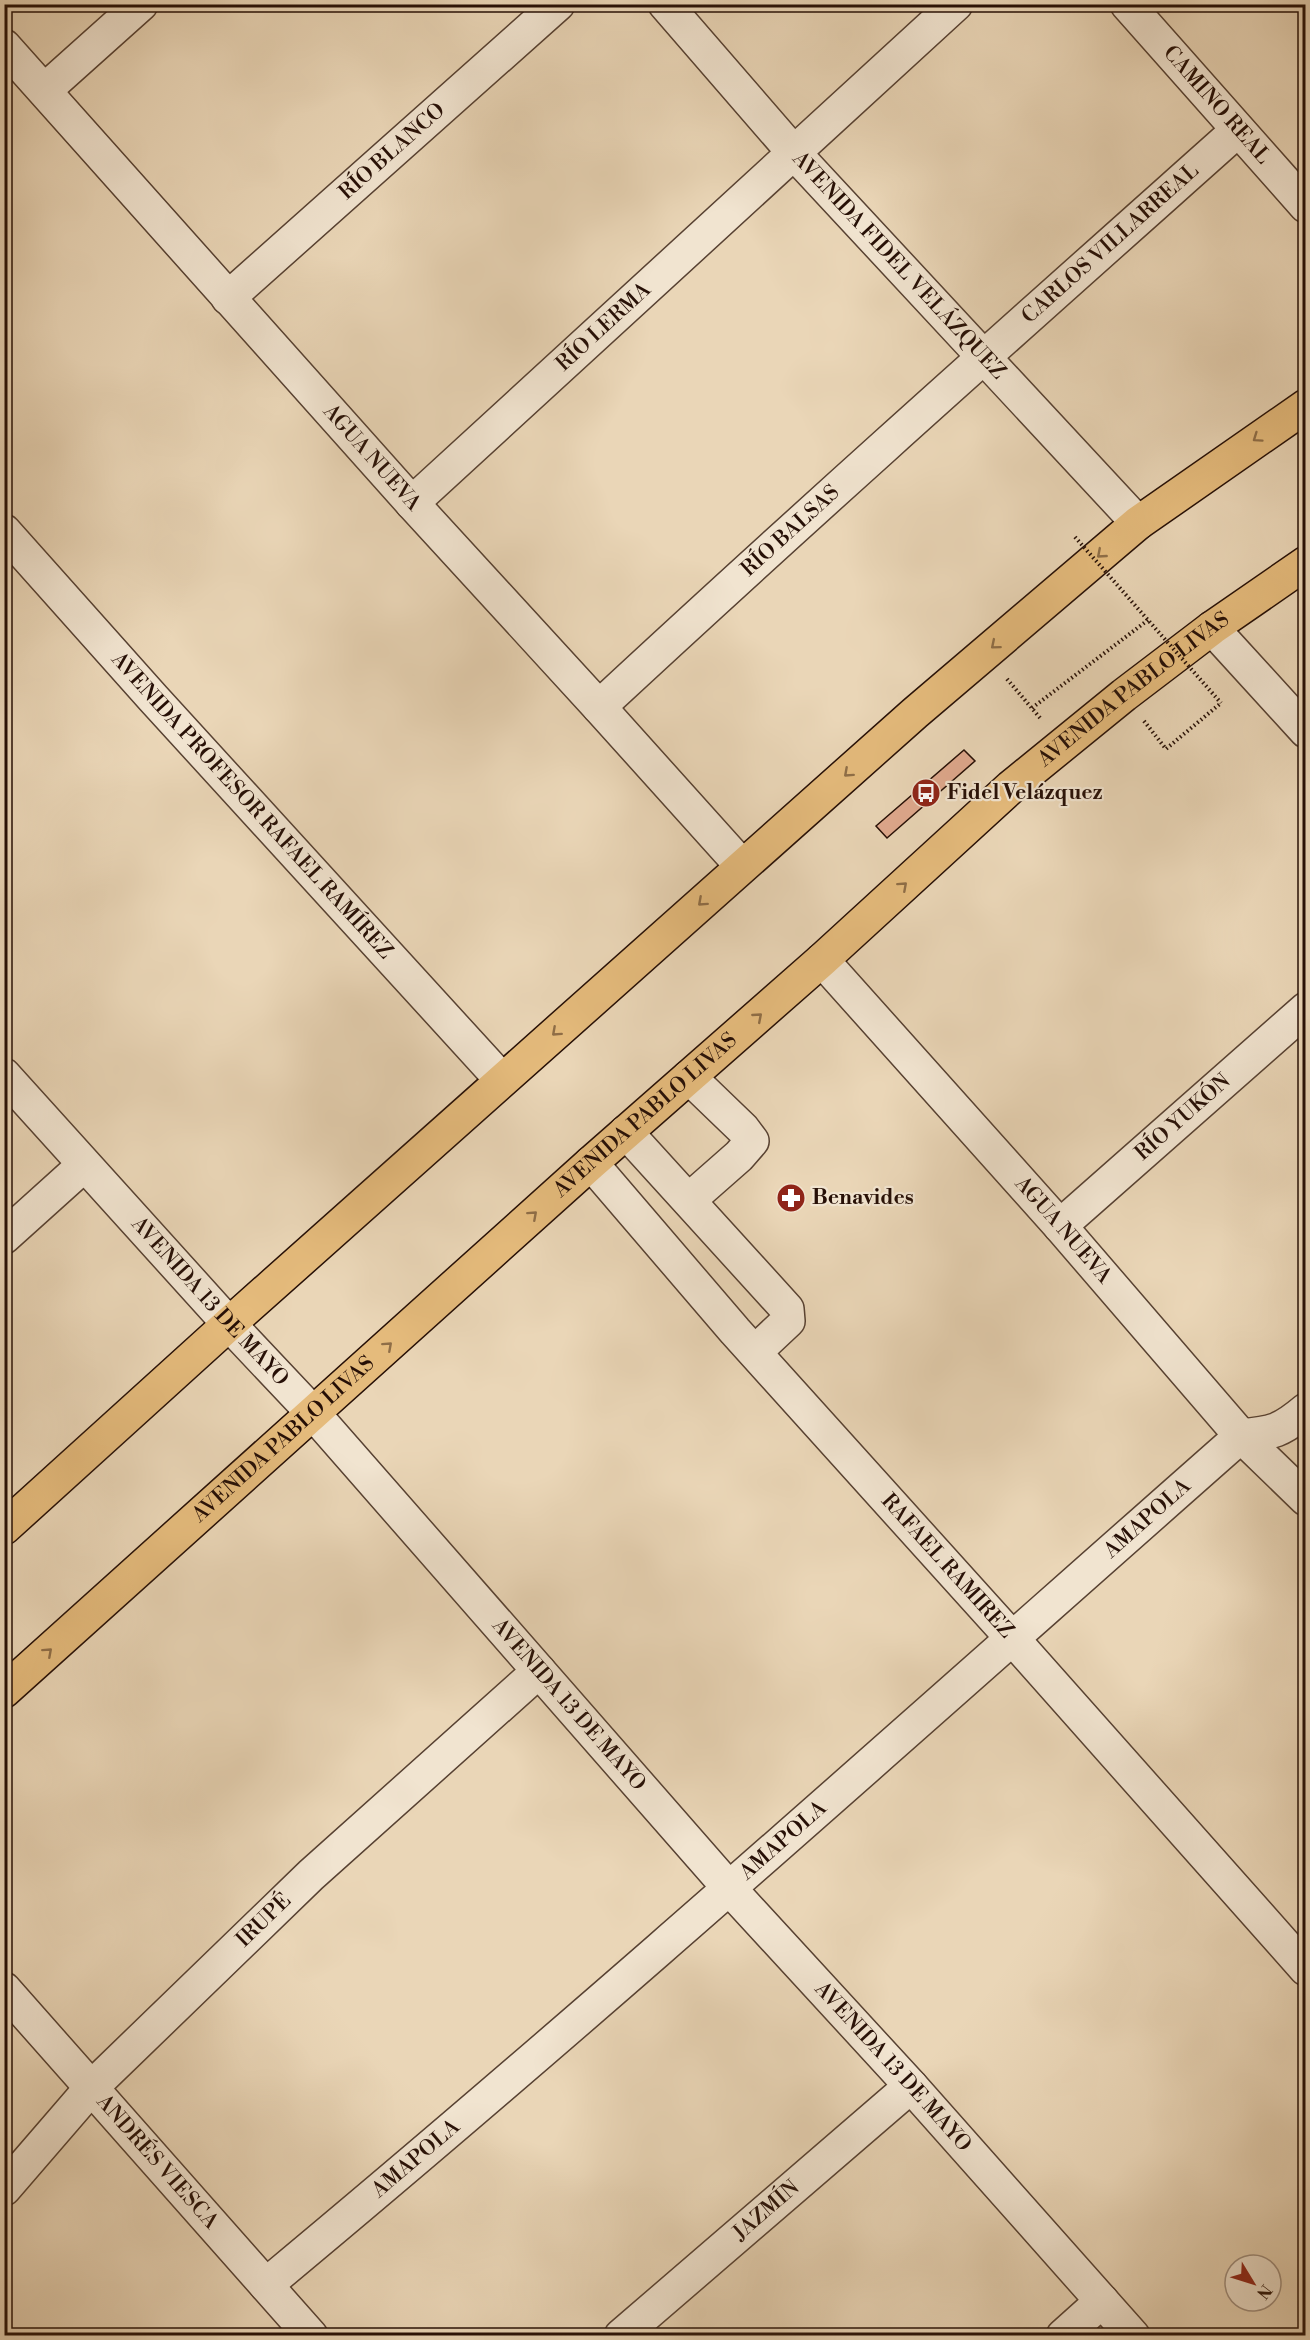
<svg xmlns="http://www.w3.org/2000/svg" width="1310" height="2340" font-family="'Libre Bodoni',serif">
<rect width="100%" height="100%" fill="#ead6b7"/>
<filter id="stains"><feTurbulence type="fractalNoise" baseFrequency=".00333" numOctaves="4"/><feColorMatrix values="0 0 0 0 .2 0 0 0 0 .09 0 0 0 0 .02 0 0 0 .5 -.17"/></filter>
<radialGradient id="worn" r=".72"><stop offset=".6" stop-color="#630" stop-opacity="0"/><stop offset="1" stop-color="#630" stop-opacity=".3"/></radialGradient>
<path fill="#e1aa8f" stroke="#260f06" stroke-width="1.5" d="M964 750 975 761 887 838 876 826Z"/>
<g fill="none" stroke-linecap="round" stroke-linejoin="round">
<g stroke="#574132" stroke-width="36">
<g id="minor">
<path id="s1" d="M665 4 795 154 1138 523"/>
<path id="s2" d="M1127 4 1306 206"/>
<path id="s3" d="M4 46 412 503 599 707 742 866"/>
<path d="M45 90 141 4"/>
<path id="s4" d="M228 298 558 4"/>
<path id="s5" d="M412 503 956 4"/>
<path id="s6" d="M4 531 153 698 502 1080"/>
<path d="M1212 628 1306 731"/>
<path id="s7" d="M599 707C810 511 1024 321 1238 130"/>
<path id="s8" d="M822 960 1060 1226 1241 1436 1306 1499"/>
<path id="s9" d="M4 1075 229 1324 313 1413 729 1888 911 2086 1133 2336"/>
<path d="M626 1132 787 1309 788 1321 755 1352"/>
<path id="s10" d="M591 1163 735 1331 1012 1638 1306 1969"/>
<path d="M689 1200 739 1156 752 1141 743 1129 689 1077"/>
<path id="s11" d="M1060 1226 1306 1009"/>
<path d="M4 1237 84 1165"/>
<path id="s12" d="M4 1989 311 2336"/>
<path id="s13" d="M4 2189 92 2087 311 1875 539 1671"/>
<path id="s14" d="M266 2285C597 2010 918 1721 1241 1436 1273 1433 1281 1431 1306 1410"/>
<path id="s15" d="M621 2336 911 2086"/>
<path d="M1063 2336 1102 2301"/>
</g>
</g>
<g stroke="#260f06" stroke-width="36">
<g id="major">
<path d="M4 1528 229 1324 915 713 1138 523 1306 406"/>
<path id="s16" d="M4 1691 591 1163 822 960 1011 787 1124 695 1212 628 1306 563"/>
</g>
</g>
<path stroke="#260f06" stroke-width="4" stroke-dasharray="1.5 3" stroke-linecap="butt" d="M1007 679 1041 719
M1032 708 1148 620
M1144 721 1166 749 1221 703"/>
<use href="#minor" stroke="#f1e4d0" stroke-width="33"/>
<use href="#major" stroke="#e5bb7c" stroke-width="33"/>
<path stroke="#260f06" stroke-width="4" stroke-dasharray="1.5 3" stroke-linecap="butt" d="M1075 537 1221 703"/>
</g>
<defs><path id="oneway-chevron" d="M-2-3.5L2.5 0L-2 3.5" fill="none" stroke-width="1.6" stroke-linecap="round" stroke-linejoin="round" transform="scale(1.5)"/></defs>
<g stroke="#8f6e47">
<use href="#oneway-chevron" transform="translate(1257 438) rotate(145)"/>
<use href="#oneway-chevron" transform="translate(1101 554) rotate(139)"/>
<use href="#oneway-chevron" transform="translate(995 645) rotate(140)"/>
<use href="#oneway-chevron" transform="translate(848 773) rotate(138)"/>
<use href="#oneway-chevron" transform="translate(903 886) rotate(-42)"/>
<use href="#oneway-chevron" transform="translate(702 902) rotate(138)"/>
<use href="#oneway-chevron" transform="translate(758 1017) rotate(-41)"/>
<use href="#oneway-chevron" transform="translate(556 1032) rotate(138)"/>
<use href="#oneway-chevron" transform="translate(533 1215) rotate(-42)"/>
<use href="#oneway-chevron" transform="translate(388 1346) rotate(-42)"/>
<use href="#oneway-chevron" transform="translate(48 1652) rotate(-42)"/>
</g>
<defs>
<g id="bus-disc" transform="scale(1.5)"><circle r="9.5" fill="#8f2418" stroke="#f1e4d0"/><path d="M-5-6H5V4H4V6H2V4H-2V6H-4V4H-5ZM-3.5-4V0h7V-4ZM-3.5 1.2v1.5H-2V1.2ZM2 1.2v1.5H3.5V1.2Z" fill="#fff"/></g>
<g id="pharmacy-disc" transform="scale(1.5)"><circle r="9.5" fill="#8f2418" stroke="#f1e4d0"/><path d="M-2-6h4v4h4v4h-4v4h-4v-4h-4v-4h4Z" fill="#fff"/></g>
</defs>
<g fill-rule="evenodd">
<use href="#bus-disc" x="926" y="793"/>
<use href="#pharmacy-disc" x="791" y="1198"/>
</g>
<g text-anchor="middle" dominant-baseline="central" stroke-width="4.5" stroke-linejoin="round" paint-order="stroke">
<g font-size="21" fill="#260f06" stroke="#f1e4d0">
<text stroke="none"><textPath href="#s2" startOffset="135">CAMINO REAL</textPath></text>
<text stroke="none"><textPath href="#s4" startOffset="220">RÍO BLANCO</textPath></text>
<text stroke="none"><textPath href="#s7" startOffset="690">CARLOS VILLARREAL</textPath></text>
<text stroke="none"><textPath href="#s1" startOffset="351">AVENIDA FIDEL VELÁZQUEZ</textPath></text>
<text stroke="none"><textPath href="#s5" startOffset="260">RÍO LERMA</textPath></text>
<text stroke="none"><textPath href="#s3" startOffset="552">AGUA NUEVA</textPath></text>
<text stroke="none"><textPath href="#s7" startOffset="260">RÍO BALSAS</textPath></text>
<text stroke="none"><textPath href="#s16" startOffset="1510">AVENIDA PABLO LIVAS</textPath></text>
<text stroke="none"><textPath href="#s6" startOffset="370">AVENIDA PROFESOR RAFAEL RAMÍREZ</textPath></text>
<text stroke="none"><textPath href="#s16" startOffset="862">AVENIDA PABLO LIVAS</textPath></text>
<text stroke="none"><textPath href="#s11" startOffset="164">RÍO YUKÓN</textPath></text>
<text stroke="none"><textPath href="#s8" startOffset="362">AGUA NUEVA</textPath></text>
<text stroke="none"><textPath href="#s9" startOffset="306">AVENIDA 13 DE MAYO</textPath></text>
<text stroke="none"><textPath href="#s16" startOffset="376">AVENIDA PABLO LIVAS</textPath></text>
<text stroke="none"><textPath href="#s14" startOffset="1168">AMAPOLA</textPath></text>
<text stroke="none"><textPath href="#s10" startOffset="538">RAFAEL RAMIREZ</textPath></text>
<text stroke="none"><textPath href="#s9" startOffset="846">AVENIDA 13 DE MAYO</textPath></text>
<text stroke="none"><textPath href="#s14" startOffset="682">AMAPOLA</textPath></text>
<text stroke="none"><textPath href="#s13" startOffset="374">IRUPÉ</textPath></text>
<text stroke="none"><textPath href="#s9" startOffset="1332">AVENIDA 13 DE MAYO</textPath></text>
<text stroke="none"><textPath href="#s14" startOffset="196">AMAPOLA</textPath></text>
<text stroke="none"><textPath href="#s12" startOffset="231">ANDRÉS VIESCA</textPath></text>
<text stroke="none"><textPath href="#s15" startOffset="192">JAZMÍN</textPath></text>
</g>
<g font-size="21" font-weight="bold" fill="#260f06" stroke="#f1e4d0" text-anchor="start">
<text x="947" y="793">Fidel Velázquez</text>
<text x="812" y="1198">Benavides</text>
</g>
</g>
<rect width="1310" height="2340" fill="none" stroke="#ead6b7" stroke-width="24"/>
<rect x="6" y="6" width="1298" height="2328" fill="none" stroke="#260f06" stroke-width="3"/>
<rect x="12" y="12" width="1286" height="2316" fill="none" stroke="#260f06" stroke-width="1.5"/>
<g transform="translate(1253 2283) rotate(128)"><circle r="28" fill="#f1e4d0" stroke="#a08f7f" stroke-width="1.5"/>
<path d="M0-4.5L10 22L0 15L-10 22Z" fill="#8f2418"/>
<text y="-9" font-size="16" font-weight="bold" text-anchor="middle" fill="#260f06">N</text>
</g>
<rect width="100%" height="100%" filter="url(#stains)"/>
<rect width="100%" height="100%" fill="url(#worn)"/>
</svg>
